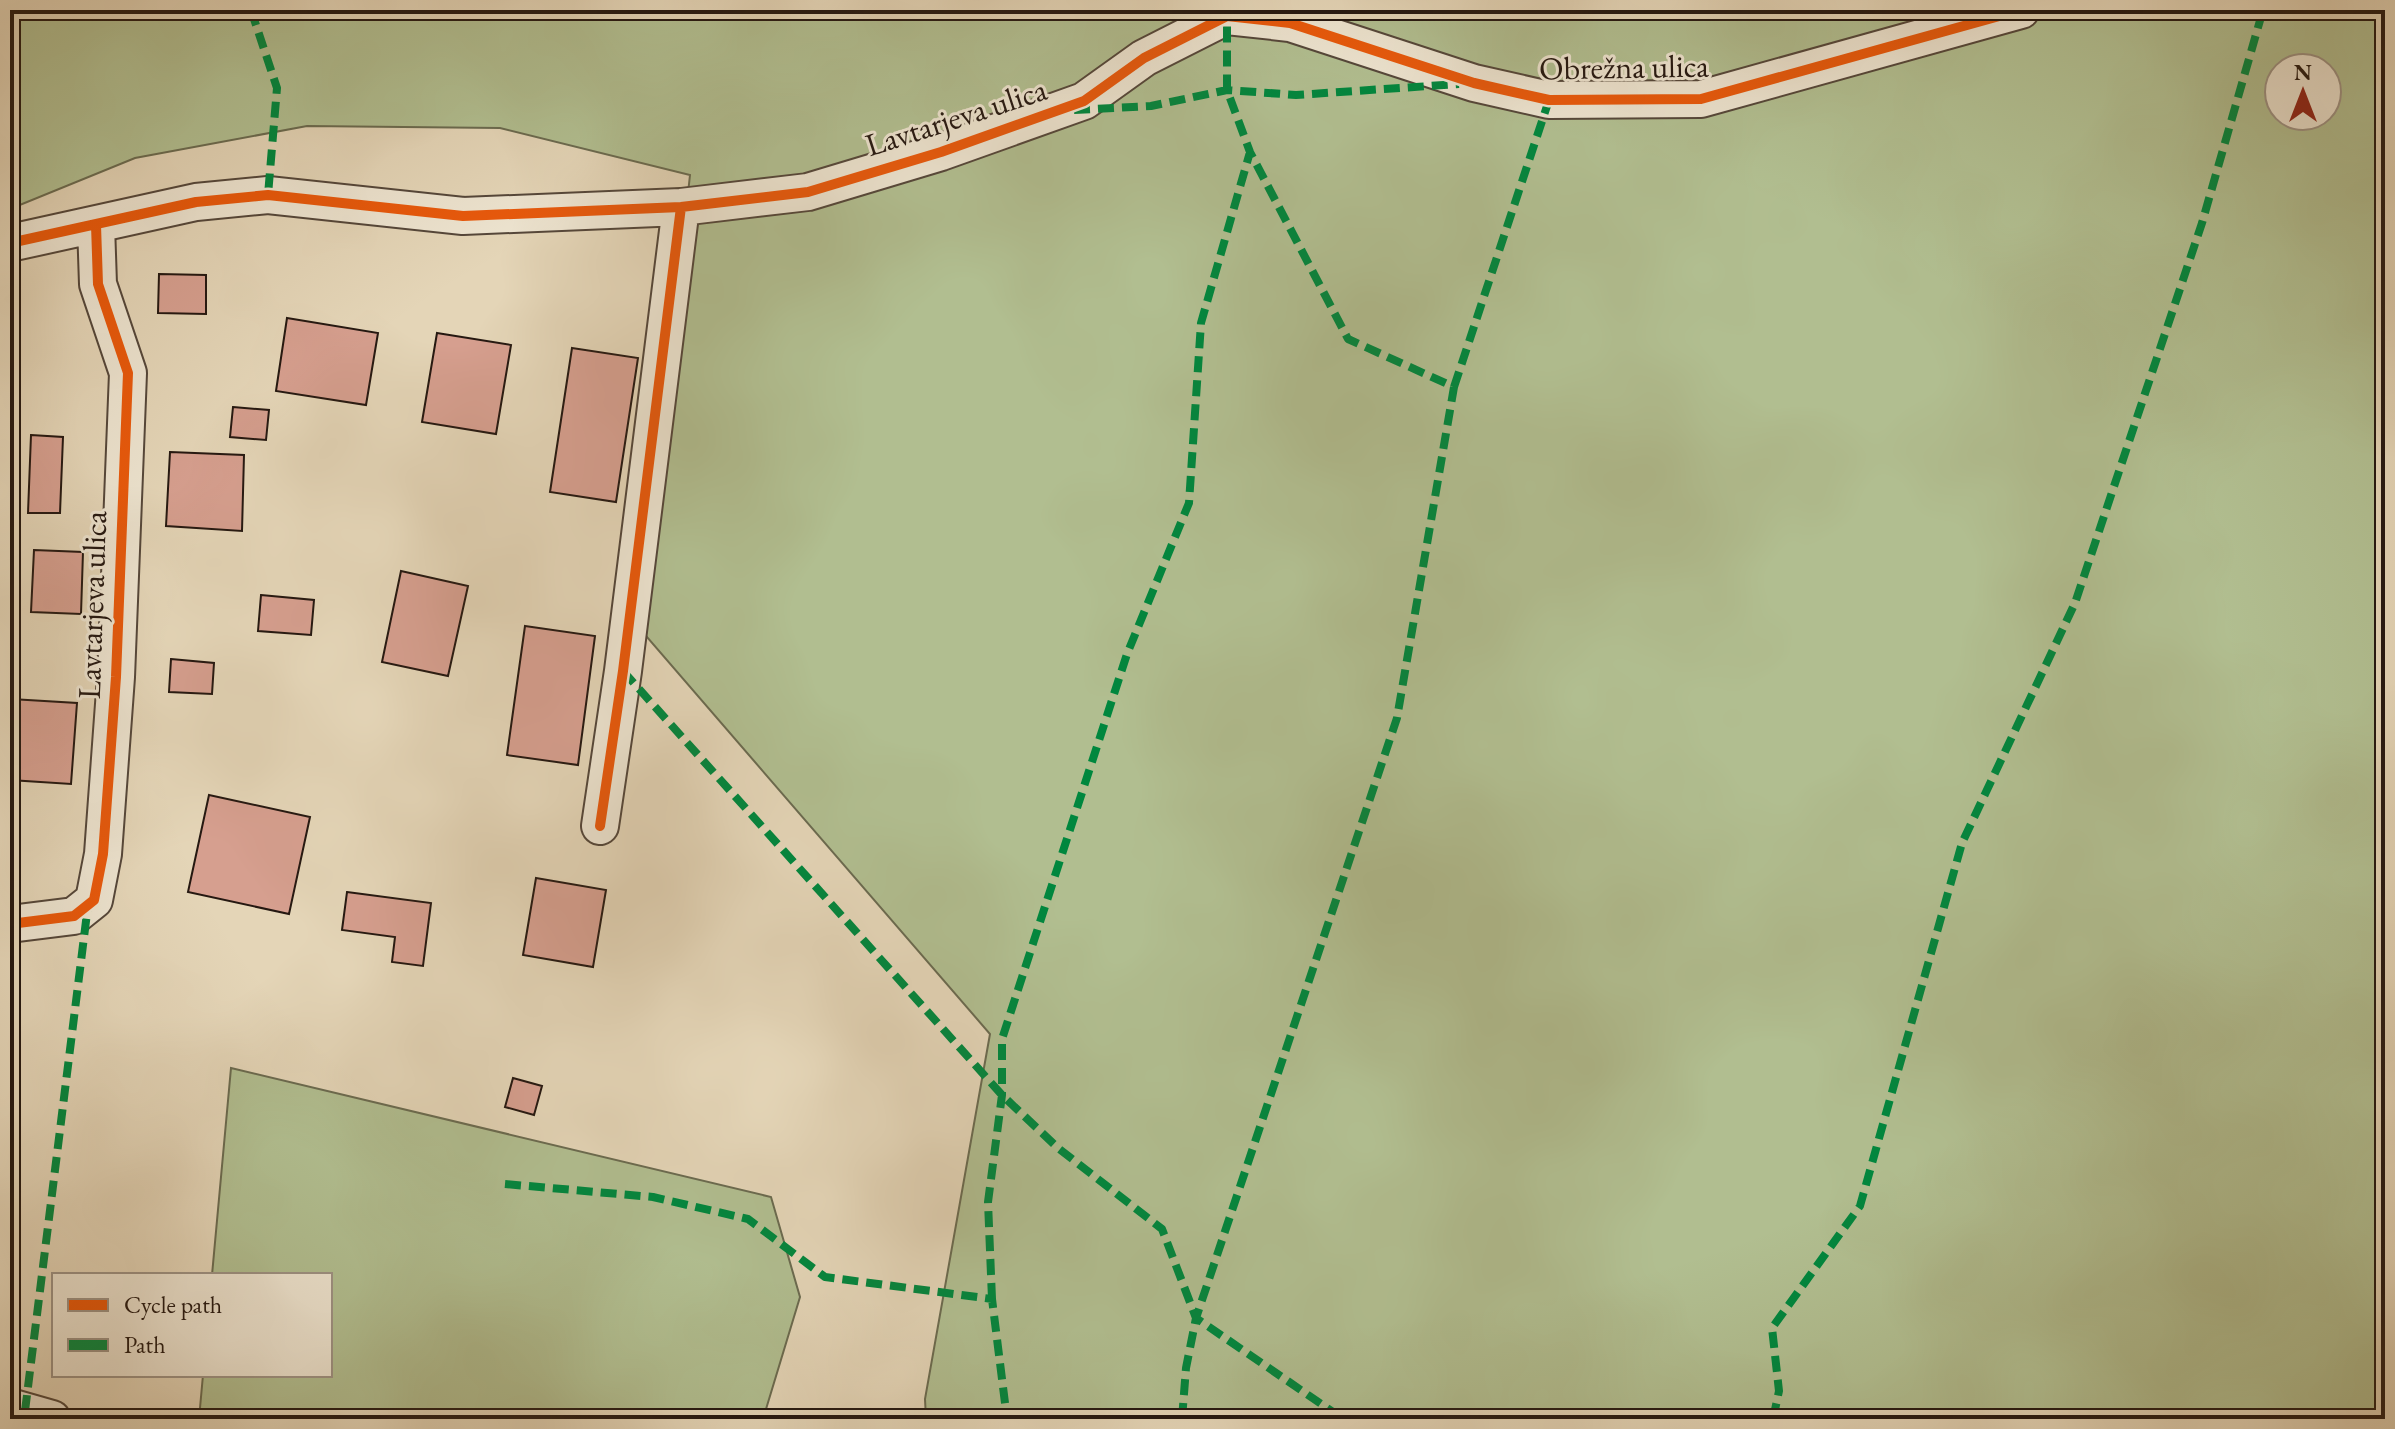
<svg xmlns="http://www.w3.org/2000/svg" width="2395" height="1429" font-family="'EB Garamond',serif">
<rect width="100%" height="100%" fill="#e4d5b7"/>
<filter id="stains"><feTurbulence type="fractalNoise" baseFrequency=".0025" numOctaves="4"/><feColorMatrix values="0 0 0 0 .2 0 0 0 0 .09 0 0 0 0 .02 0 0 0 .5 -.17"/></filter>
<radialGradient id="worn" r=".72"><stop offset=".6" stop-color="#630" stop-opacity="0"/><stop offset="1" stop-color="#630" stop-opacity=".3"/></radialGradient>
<path fill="#b1be90" stroke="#6b6b50" stroke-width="2" fill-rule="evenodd" d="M10 10H2385V1419H926L925 1399 990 1034 640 629 690 175 500 128 307 126 135 158 10 209ZM2279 68H2327V116H2279Z
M231 1068 771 1197 800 1297 763 1419H199L203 1375H330V1275H212Z"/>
<path fill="#d69f8f" stroke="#251811" stroke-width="2" d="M159 274 206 275V314L158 313Z
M287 318 378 333 366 405 276 391Z
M437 333 511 345 496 434 422 422Z
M572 348 638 358 616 502 550 492Z
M233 407 269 410 266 440 230 437Z
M31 435 63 437 60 513H28Z
M170 452 244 455 242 531 166 526Z
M34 550 83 552 81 614 31 612Z
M401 571 468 586 448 676 382 662Z
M261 595 314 600 311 635 258 631Z
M525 626 595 636 578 765 507 755Z
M171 659 214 663 212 694 169 692Z
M11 699 77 703 71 784 10 780Z
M209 795 310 817 289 914 188 892Z
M536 878 606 890 593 967 523 955Z
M347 892 431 903 423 966 392 962 395 937 342 930Z
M513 1078 542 1086 534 1115 505 1107Z"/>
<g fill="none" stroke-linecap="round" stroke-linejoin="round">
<g stroke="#55473a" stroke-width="40">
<path id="minor" d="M10 243 196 202 268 195 463 216 681 207 808 192 941 152 1084 101 1144 58 1227 16 1290 23 1474 83 1549 100 1701 99 2021 10
M600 826 623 671 681 207
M10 924 74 916 94 900 103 854 116 677 128 373 98 284 96 225
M10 1407 52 1419"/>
</g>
<use href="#minor" stroke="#ede4d0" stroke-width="36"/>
<path stroke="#00873e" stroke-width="8" stroke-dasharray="16 8" stroke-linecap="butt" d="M251 10 277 88 268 195
M1074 110 1151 106 1227 90 1296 95 1459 84
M1454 387 1549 100
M623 671 1002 1095 1058 1148 1162 1229 1196 1318 1343 1419
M505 1184 653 1197 748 1219 825 1277 992 1299 1007 1419
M992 1299 988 1202 1002 1095V1039L1127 654 1189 503 1201 323 1250 152
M25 1411 88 905
M1182 1419 1186 1368 1196 1318 1397 718 1454 387 1348 339 1250 152 1227 90V16L1223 14
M1773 1419 1779 1391 1772 1328 1860 1206 1962 843 2075 603 2202 223 2263 10"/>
<g stroke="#ede4d0" stroke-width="15">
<path id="cycleway" d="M10 243 196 202 268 195 463 216 681 207 808 192 941 152 1084 101 1144 58 1227 16 1290 23 1474 83 1549 100 1701 99 2021 10
M600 826 623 671 681 207
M10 924 74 916 94 900 103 854 116 677 128 373 98 284 96 225"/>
</g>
<use href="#cycleway" stroke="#e8590c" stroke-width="10"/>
</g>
<g text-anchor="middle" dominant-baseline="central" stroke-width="6" stroke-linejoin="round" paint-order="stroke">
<g font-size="32" fill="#251811" stroke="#ede4d0">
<text transform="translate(1624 67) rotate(-1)">Obrežna ulica</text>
<text transform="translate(956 117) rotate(-18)">Lavtarjeva ulica</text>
<text transform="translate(92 605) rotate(-88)">Lavtarjeva ulica</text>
</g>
</g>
<rect width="2395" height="1429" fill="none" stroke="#e4d5b7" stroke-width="40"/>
<rect x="12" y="12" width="2371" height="1405" fill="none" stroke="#251811" stroke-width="4"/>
<rect x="20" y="20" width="2355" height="1389" fill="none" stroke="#251811" stroke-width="2"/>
<rect x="52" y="1273" width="280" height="104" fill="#ede4d0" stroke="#9d9284" stroke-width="2"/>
<rect x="68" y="1299" width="40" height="12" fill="#e8590c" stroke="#9d9284" stroke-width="2"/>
<text x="124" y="1313" font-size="24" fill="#251811">Cycle path</text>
<rect x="68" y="1339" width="40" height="12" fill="#00873e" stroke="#9d9284" stroke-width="2"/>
<text x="124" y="1353" font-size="24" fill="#251811">Path</text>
<g transform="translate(2303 92)"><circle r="38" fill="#ede4d0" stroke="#9d9284" stroke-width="2"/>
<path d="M0-6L14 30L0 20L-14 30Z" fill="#8f2418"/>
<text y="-12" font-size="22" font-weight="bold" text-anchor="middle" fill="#251811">N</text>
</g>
<rect width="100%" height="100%" filter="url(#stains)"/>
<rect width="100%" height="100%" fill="url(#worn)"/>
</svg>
